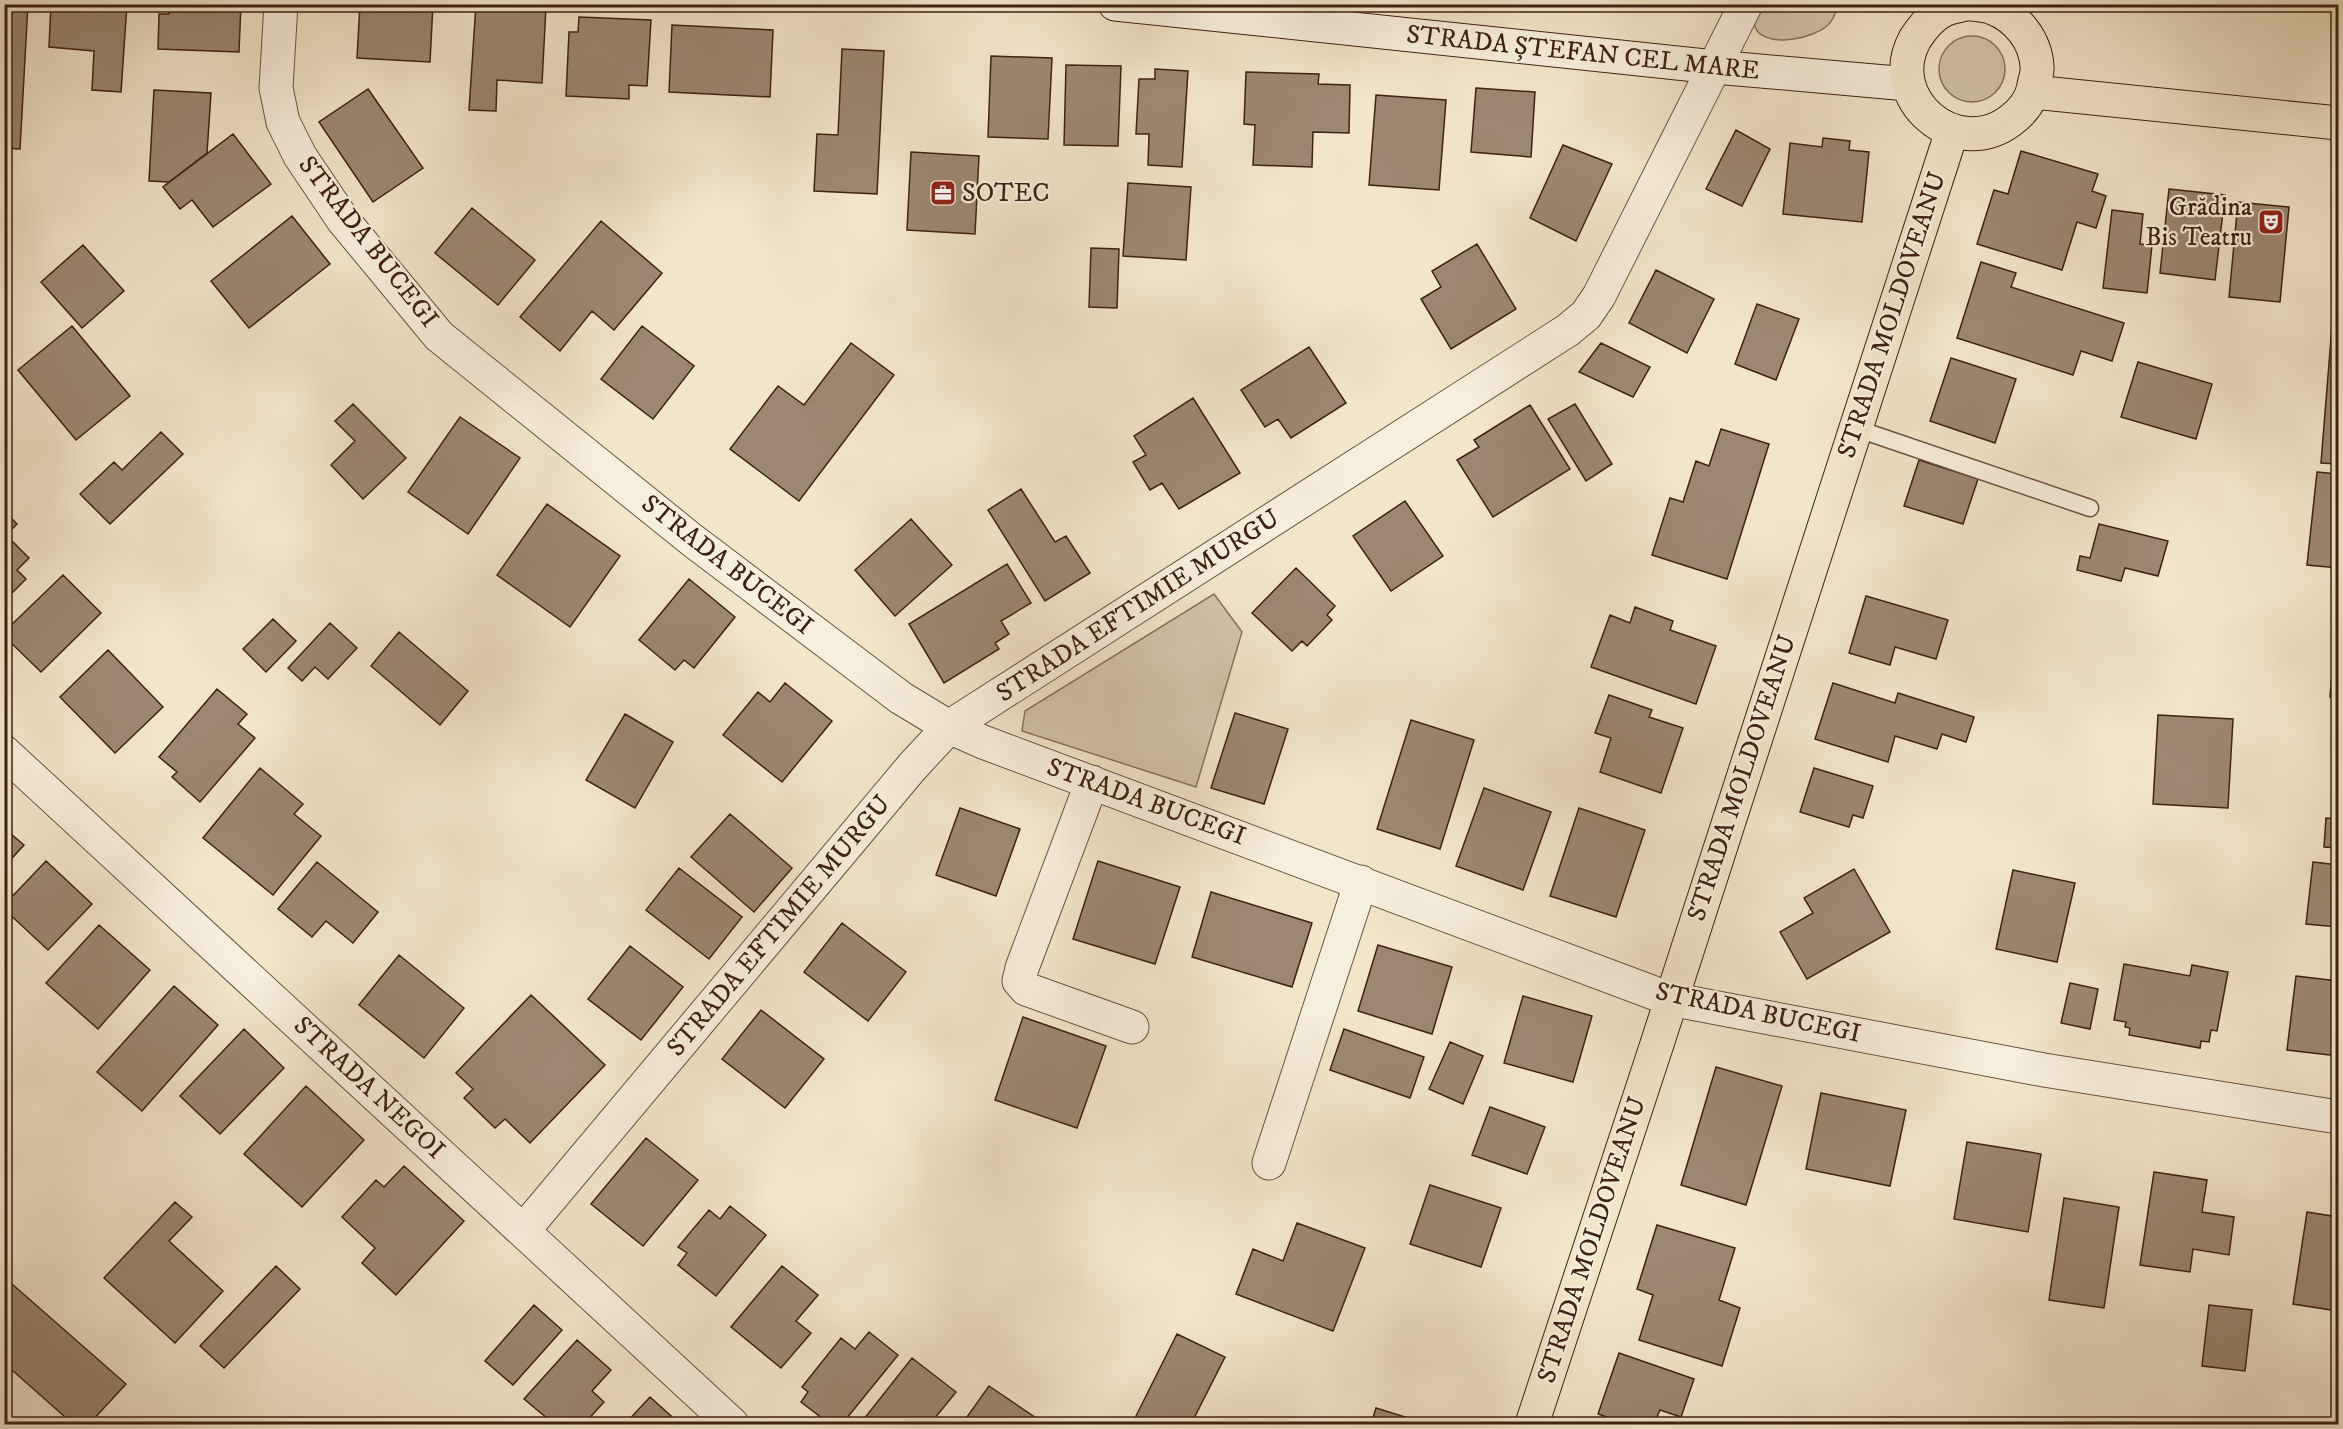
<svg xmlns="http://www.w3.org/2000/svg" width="2343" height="1429" font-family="'IM FELL DW Pica',serif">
<rect width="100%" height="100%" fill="#f2e6ca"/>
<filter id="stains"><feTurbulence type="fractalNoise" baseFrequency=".00333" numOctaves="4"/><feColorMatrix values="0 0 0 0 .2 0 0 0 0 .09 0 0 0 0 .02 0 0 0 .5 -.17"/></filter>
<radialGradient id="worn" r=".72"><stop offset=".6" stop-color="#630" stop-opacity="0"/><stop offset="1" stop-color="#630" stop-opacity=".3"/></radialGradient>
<path fill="#d3c5ab" stroke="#88735e" stroke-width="1.5" d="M1756 5H1839C1836 11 1833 21 1828 25 1814 38 1773 47 1758 32 1752 25 1754 12 1756 5Z
M1939 69a33 33 0 1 1 66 0a33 33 0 1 1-66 0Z
M1214 594 1242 632 1196 787 1022 731 1025 711Z"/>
<path fill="#9c8772" stroke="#3e2112" stroke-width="1.5" d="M4 4H28L20 149 4 148Z
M51 4H127L121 92 92 90 94 51 49 47Z
M169 4H241L239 52 158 49 159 14H169Z
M360 4H433L430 62 357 58Z
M476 4 546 7 542 83 497 80 496 111 469 110Z
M579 17 651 20 647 86 629 85V99L566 96 569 32H578Z
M672 25 773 30 770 97 669 92Z
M842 49 884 51 877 194 814 191 817 134 838 135Z
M991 56 1052 58 1048 139 988 137Z
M1066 65 1121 66 1118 146 1064 145Z
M1155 69 1188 71 1182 167 1148 165 1149 134H1136L1139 79H1155Z
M1246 72 1319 74 1318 84 1350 85 1349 133 1313 132 1312 167 1253 165 1255 125 1244 124Z
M1476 88 1535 92 1531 157 1471 152Z
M368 89 423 168 373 202 319 122Z
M154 90 211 93 207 153 169 182 149 181Z
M1376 95 1446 100 1439 190 1369 185Z
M1736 130 1770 149 1742 206 1706 189Z
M233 134 271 184 213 227 192 200 180 209 163 187Z
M1823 138 1850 141 1849 150 1869 152 1862 222 1783 214 1790 143 1822 147Z
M1563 145 1612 164 1576 241 1530 218Z
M2021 151 2098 174 2092 191 2106 196 2096 228 2077 222 2062 270 1977 244 1994 190 2008 194Z
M911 152 979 156 975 234 907 230Z
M1128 183 1191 187 1186 260 1123 256Z
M2169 189 2225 195 2215 280 2160 273Z
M2238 202 2289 207 2280 302 2229 297Z
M472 208 535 260 498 305 435 253Z
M2112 210 2143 214 2140 244 2152 245 2147 293 2103 288Z
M292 216 330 264 249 328 211 281Z
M601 221 662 273 614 330 592 311 560 351 520 317Z
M1477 244 1516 309 1451 349 1421 299 1441 287 1432 271Z
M83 245 124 291 82 328 41 282Z
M1091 248 1119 249 1117 308 1089 307Z
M2338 251V464L2321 463Z
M1981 262 2016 273 2011 287 2124 323 2112 361 2081 351 2073 375 1957 338Z
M1656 270 1714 299 1687 353 1629 323Z
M1757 304 1799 319 1776 380 1735 364Z
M72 326 130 396 76 440 18 370Z
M642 326 694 366 653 419 601 379Z
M851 343 894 375 799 501 730 449 778 386 804 405Z
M1601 343 1650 367 1633 397 1579 372Z
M1309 347 1346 403 1291 438 1278 419 1265 427 1241 390Z
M1951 358 2016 379 1995 443 1930 421Z
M2138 362 2212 384 2196 439 2121 417Z
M1193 398 1240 473 1179 509 1162 483 1150 490 1133 462 1146 455 1134 436Z
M353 404 406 458 363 499 331 465 355 441 335 421Z
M1575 404 1612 464 1586 481 1548 419Z
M1530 405 1570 469 1493 517 1457 460 1479 447 1474 440Z
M460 417 520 458 468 534 408 492Z
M1721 429 1769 444 1727 579 1652 555 1670 498 1683 502 1696 461 1709 466Z
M161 432 183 454 110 524 80 494 114 462 122 470Z
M1919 460 1978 479 1963 524 1904 506Z
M2317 472 2338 474V568L2307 565Z
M1021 489 1055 542 1066 536 1090 573 1045 601 988 510Z
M1405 501 1443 556 1391 591 1353 536Z
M547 504 620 556 570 627 497 575Z
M4 511 17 524 6 535 29 558 17 570 26 579 4 601Z
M911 519 952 565 895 616 855 570Z
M2099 524 2168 541 2158 576 2125 568 2121 581 2077 570 2080 556 2090 558Z
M1007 564 1031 603 1001 621 1009 634 995 643 999 649 944 683 909 624Z
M1296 568 1335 606 1327 615 1332 620 1307 646 1302 641 1292 651 1252 613Z
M63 575 101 613 41 672 4 636V632Z
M689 579 735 617 694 668 684 660 675 670 639 640Z
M2338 594V698L2330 697Z
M1866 596 1948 620 1936 659 1895 647 1890 665 1849 653Z
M1635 607 1673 621 1670 630 1716 646 1696 704 1591 667 1610 615 1630 623Z
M273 619 296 641 266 672 243 649Z
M330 623 357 648 328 679 315 667 302 681 288 668Z
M399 632 468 691 440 725 371 666Z
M108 650 163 707 115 753 60 697Z
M785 683 832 721 782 782 723 735 758 692 770 702Z
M1833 683 1895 703 1898 693 1974 717 1966 742 1942 734 1937 749 1895 736 1888 762 1815 739Z
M217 689 247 714 238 724 255 738 200 802 172 777 177 772 159 757Z
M1609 695 1652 710 1649 717 1683 728 1661 793 1600 772 1611 738 1595 733Z
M1235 713 1288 729 1264 804 1211 788Z
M625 714 673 742 635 808 586 780Z
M2158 715 2233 719 2228 808 2153 804Z
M1411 720 1474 740 1440 849 1377 829Z
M260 768 303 804 294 814 321 836 273 895 203 838Z
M1814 768 1873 786 1863 818 1853 815 1849 827 1800 812Z
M1484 788 1551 812 1523 890 1456 866Z
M960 808 1020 829 996 896 936 875Z
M1579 808 1645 830 1616 917 1550 896Z
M730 814 792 868 754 912 691 857Z
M2326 818 2338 819V848L2324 847Z
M4 828 24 845 4 867Z
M46 861 92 904 48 950 4 909V905Z
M1098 861 1180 887 1155 964 1073 939Z
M317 862 378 912 353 943 326 921 312 937 278 909Z
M2313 862 2338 865V927L2306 924Z
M679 868 742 917 709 959 646 910Z
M1854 869 1890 932 1807 979 1780 932 1813 913 1804 898Z
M2013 870 2075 883 2057 962 1996 949Z
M1211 892 1312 923 1292 987 1192 957Z
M842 923 906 972 868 1021 804 972Z
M99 925 150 970 98 1029 46 983Z
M1378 945 1452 967 1432 1034 1358 1011Z
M630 946 683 987 641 1040 588 999Z
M399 955 464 1008 424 1058 359 1005Z
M2124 964 2190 976 2192 965 2228 972 2217 1031 2211 1030 2209 1042 2201 1041 2200 1048 2129 1035 2130 1028 2125 1027 2126 1022 2114 1020Z
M2296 976 2338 981V1056L2287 1050Z
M2070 983 2098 989 2090 1029 2061 1023Z
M174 986 218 1025 142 1111 97 1072Z
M531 995 605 1065 530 1143 505 1119 495 1128 464 1098 473 1089 456 1073Z
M1523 996 1592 1016 1573 1082 1504 1063Z
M761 1010 824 1059 785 1108 722 1059Z
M1023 1017 1106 1046 1077 1128 995 1100Z
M244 1029 284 1068 220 1134 180 1096Z
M1344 1029 1424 1057 1410 1098 1330 1070Z
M1450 1042 1483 1056 1463 1104 1429 1089Z
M1716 1067 1782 1086 1746 1205 1681 1185Z
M306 1086 364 1140 302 1207 244 1154Z
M1821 1093 1906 1110 1890 1186 1806 1169Z
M1490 1107 1545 1127 1527 1174 1472 1155Z
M646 1138 698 1180 643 1246 591 1204Z
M1967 1142 2041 1154 2028 1232 1954 1219Z
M404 1166 464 1221 396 1295 362 1263 375 1248 342 1217 376 1180 384 1187Z
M2154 1172 2207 1180 2202 1212 2234 1217 2229 1255 2193 1249 2190 1272 2140 1265Z
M1430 1185 1501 1208 1481 1267 1410 1244Z
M2064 1198 2119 1207 2104 1308 2049 1300Z
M175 1202 192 1217 169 1241 223 1291 175 1343 104 1278Z
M730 1206 766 1235 716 1296 678 1265 687 1253 678 1247 709 1210 720 1219Z
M2307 1212 2338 1217V1311L2293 1304Z
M1297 1223 1365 1248 1333 1331 1236 1294 1253 1249 1283 1261Z
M1657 1225 1735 1248 1719 1300 1740 1308 1722 1366 1639 1340 1653 1295 1637 1289Z
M276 1266 300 1289 224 1368 200 1346Z
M782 1266 818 1295 796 1321 811 1333 781 1368 731 1327Z
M4 1277 126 1384 89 1424H73L4 1363Z
M534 1305 562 1330 513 1385 485 1361Z
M2209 1305 2252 1310 2245 1371 2202 1366Z
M869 1332 898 1355 842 1424H830L801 1402 808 1392 802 1387 841 1338 855 1349Z
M1177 1334 1225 1357 1191 1424H1138L1133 1422Z
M577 1340 611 1370 592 1391 604 1402 584 1424H554L524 1399Z
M1619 1353 1694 1379 1681 1417 1660 1410 1654 1424H1628L1598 1414Z
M912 1358 956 1392 930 1424H860Z
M989 1386 1045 1424H962Z
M650 1397 680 1424H625Z
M1376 1408 1421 1422 1420 1424H1371Z"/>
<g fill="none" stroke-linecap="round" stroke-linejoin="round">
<g stroke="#6b5240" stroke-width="19">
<path id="lane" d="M1855 428 2090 508"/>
</g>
<g stroke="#6b5240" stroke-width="35">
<path id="street" d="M281 4 276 88 283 122 300 156 343 220 439 336 692 540 901 698 949 727 983 742 1670 999 2044 1070 2338 1117
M4 752 732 1424
M1092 782 1022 968 1019 981 1026 989 1132 1027
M1269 1163 1361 882
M523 1231 912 767 949 727 1568 330 1586 315 1599 296 1746 4"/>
</g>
<g stroke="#3e2112" stroke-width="35">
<path id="secondary" d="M1115 4 1715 67 1908 84"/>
</g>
<g stroke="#3e2112" stroke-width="35">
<path id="primary" d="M1966 4C1959 6 1950 7 1944 10 1931 16 1922 28 1915 39 1882 99 1956 161 2010 121 2022 112 2032 100 2034 85 2035 79 2038 72 2037 67 2036 41 2017 17 1993 8 1986 5 1978 5 1970 4
M2033 92 2338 123
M1532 1424 1657 1044 1952 131"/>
</g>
<use href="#lane" stroke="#f7efdd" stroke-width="16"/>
<use href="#street" stroke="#f7efdd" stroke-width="33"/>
<use href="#secondary" stroke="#f7efdd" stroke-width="33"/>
<use href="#primary" stroke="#f2e6ca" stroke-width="33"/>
</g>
<defs>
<g id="office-square" transform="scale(1.35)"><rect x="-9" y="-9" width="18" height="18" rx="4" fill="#8f2418" stroke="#f7efdd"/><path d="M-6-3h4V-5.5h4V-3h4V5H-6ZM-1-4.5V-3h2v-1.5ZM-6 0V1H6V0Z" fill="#fff"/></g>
<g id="theatre-square" transform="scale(1.35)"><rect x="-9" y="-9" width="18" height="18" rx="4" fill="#8f2418" stroke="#f7efdd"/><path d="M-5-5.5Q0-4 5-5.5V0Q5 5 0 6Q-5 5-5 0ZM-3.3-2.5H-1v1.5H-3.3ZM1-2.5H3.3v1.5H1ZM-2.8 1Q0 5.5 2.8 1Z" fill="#fff"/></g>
</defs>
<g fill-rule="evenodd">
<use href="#office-square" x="943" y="193"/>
<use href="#theatre-square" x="2271" y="222"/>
</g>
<g text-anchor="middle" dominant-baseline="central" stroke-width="4.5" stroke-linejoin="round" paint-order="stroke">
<g font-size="26" fill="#3e2112" stroke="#f7efdd">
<text transform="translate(1583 53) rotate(6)">STRADA ȘTEFAN CEL MARE</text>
<text transform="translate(368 242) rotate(52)">STRADA BUCEGI</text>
<text transform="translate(1892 315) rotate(-72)">STRADA MOLDOVEANU</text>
<text transform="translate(727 565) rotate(38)">STRADA BUCEGI</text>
<text transform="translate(1138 606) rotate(-33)">STRADA EFTIMIE MURGU</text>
<text transform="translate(1742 778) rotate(-72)">STRADA MOLDOVEANU</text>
<text transform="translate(1146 802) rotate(20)">STRADA BUCEGI</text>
<text transform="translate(779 926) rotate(-50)">STRADA EFTIMIE MURGU</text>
<text transform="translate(1758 1013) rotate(12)">STRADA BUCEGI</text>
<text transform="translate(369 1088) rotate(43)">STRADA NEGOI</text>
<text transform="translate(1592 1240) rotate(-72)">STRADA MOLDOVEANU</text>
</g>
<g font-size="26" fill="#3e2112" stroke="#f7efdd" text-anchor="start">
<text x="962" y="193">SOTEC</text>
<text x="2252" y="207" text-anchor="end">Grădina<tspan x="2252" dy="30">Bis Teatru</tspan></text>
</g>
</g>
<rect width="2343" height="1429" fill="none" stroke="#f2e6ca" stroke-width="24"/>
<rect x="6" y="6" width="2331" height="1417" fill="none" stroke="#3e2112" stroke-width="3"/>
<rect x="12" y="12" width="2319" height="1405" fill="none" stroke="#3e2112" stroke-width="1.5"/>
<rect width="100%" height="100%" filter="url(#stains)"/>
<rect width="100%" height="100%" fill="url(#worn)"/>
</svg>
